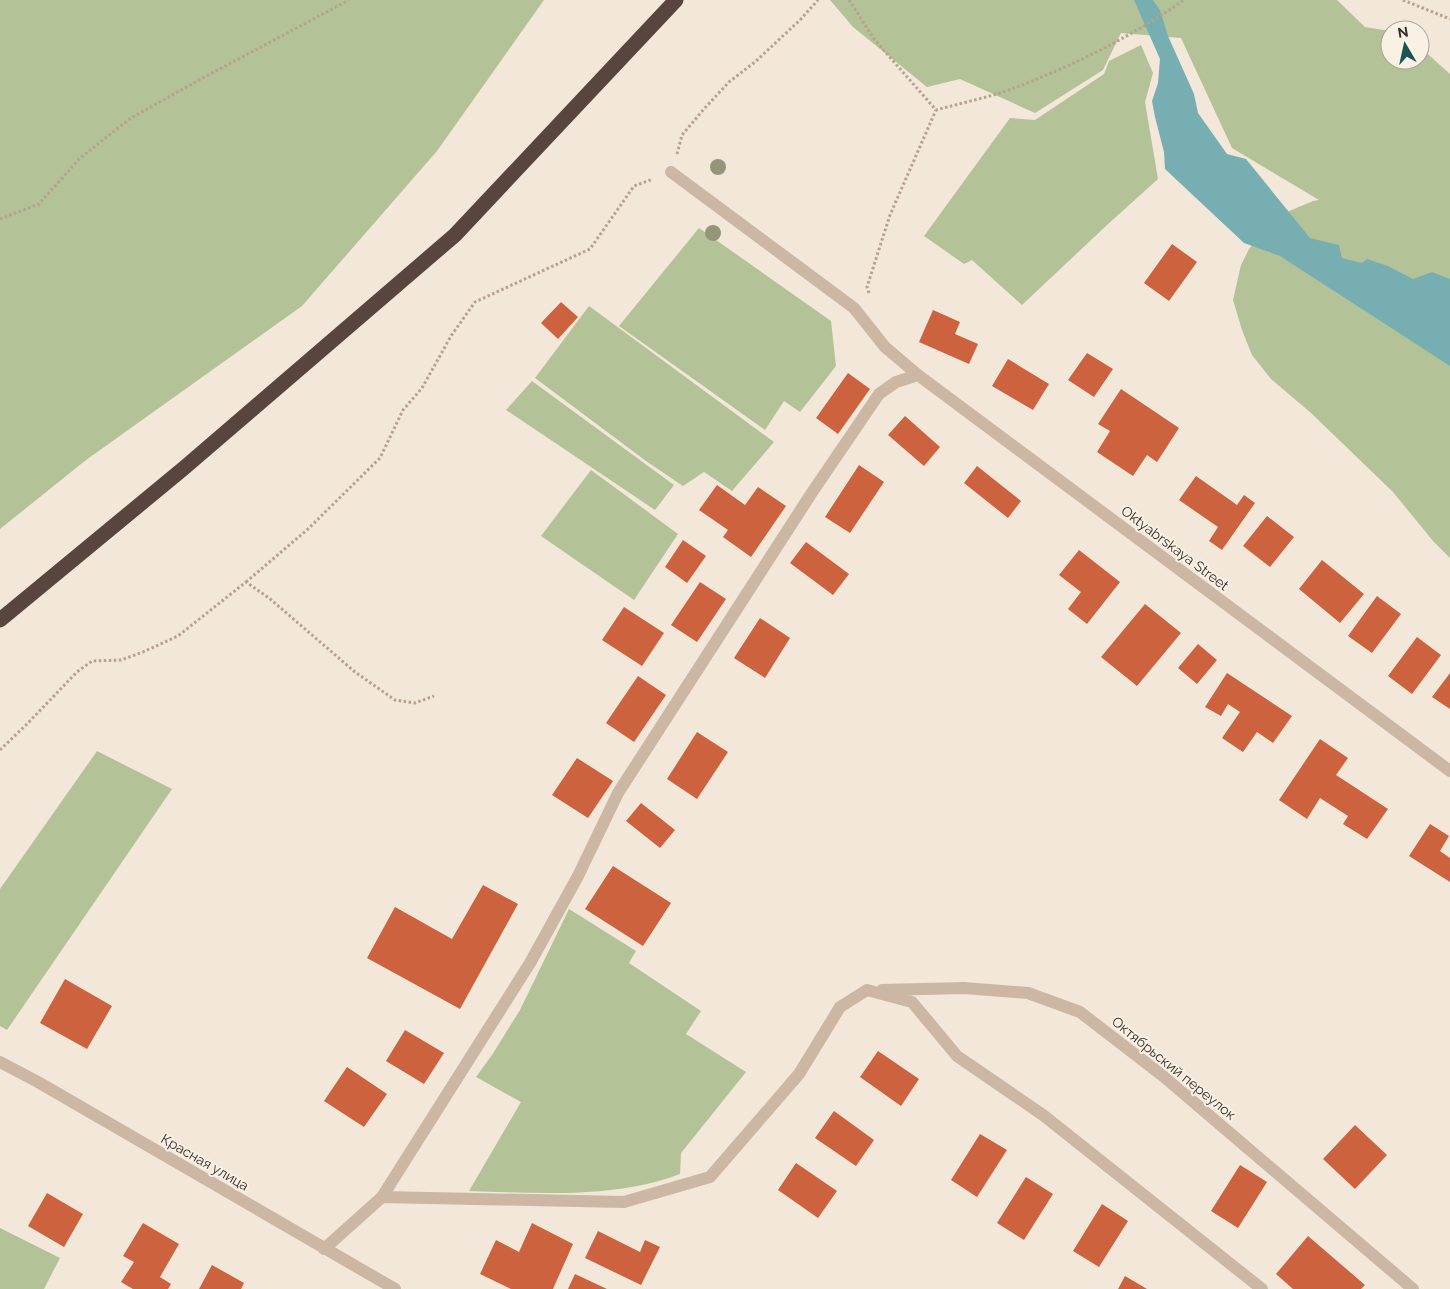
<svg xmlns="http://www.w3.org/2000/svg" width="1450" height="1289" font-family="Raleway,sans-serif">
<rect width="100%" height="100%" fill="#f2e7d9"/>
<path fill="#b4c298" d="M0 0H544L437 151 302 306 86 460 0 529Z
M830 0H1337L1365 27 1390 31V60H1420V47L1450 74V558L1433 541 1393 492 1311 413 1271 379 1252 355 1242 330 1233 300 1241 265 1249 249 1275 217 1313 201 1319 200 1232 148 1181 38 1121 33 1103 70 1035 113 960 79 927 87 853 27Z
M1141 45 1153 73 1145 102 1158 179 1107 225 1022 305 972 260 964 264 924 236 1010 118 1035 120 1104 74 1109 61Z
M699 228 831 321 836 366 800 412 784 401 765 430 619 326Z
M589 306 774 442 732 491 704 472 683 486 646 461 535 378Z
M532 381 674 485 655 510 506 410Z
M591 470 678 534 634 600 541 536Z
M97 751 172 789 7 1030 0 1026V889Z
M569 909 636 951 629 963 701 1011 686 1034 746 1072 681 1153 680 1174C615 1199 537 1193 469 1191L521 1102 476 1077 492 1055 520 1010Z
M0 1228 60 1258 44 1289H0Z"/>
<path fill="#77aeb1" d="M1134 0H1153L1160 10 1168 36 1194 94 1198 113 1227 154 1246 159 1310 238 1339 245 1342 258 1362 263 1367 259 1388 266 1413 279 1432 272 1450 279V366L1280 256 1244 243 1165 169 1164 152 1155 117 1152 101 1158 83 1160 59Z"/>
<path fill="#cc623e" d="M1172 244 1197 262 1169 301 1144 283Z
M561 302 578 317 558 339 541 323Z
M933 310 960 322 955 334 978 344 969 364 919 342Z
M1087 353 1113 369 1094 397 1068 380Z
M1008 359 1049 384 1033 410 992 386Z
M848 373 870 389 838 434 816 418Z
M1121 389 1179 428 1157 462 1147 455 1133 476 1097 452 1110 431 1098 424Z
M905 416 940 447 924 466 888 435Z
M859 465 884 482 850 533 825 517Z
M977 466 1021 501 1008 518 964 483Z
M1196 476 1237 505 1244 495 1255 503 1222 550 1209 541 1218 527 1179 500Z
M717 485 745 505 758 487 786 506 751 557 723 537 728 530 699 510Z
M1267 516 1294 537 1270 567 1243 546Z
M683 540 706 556 687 583 665 567Z
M806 542 849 574 833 595 790 563Z
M1079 550 1120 582 1087 624 1068 609 1081 592 1059 575Z
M1322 560 1364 594 1340 623 1299 589Z
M700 582 726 599 697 642 671 625Z
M1377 596 1401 614 1372 653 1348 636Z
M1145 604 1181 633 1137 686 1101 657Z
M624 607 664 633 642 666 602 640Z
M760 618 790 638 765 678 734 658Z
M1417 637 1441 655 1412 694 1388 676Z
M1198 644 1217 660 1197 684 1178 668Z
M1227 673 1292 716 1273 743 1257 732 1243 752 1222 738 1240 712 1228 704 1221 716 1205 707Z
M1450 673V709L1432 697Z
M638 676 666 695 634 742 606 723Z
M697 732 728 752 697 799 667 779Z
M1320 739 1348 758 1336 775 1388 809 1367 839 1343 824 1348 816 1320 798 1307 819 1279 800Z
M577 758 613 781 588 818 552 795Z
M641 803 675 830 660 848 626 821Z
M1430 824 1449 836 1440 851 1450 858V882L1409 856Z
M613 866 671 903 643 946 585 909Z
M483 885 518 904 460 1009 367 958 395 907 452 939Z
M65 979 112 1006 87 1049 40 1023Z
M405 1030 444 1053 424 1084 386 1061Z
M878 1051 919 1079 901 1106 860 1077Z
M347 1067 387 1094 364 1127 324 1101Z
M834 1111 874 1140 856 1166 815 1138Z
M1355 1125 1387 1155 1355 1189 1323 1159Z
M980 1134 1007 1150 977 1197 951 1180Z
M796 1163 837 1191 818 1218 778 1190Z
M1240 1165 1267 1182 1238 1228 1211 1211Z
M1026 1177 1053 1194 1024 1240 997 1223Z
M47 1193 83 1214 64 1247 28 1226Z
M1102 1204 1128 1221 1099 1267 1073 1251Z
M143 1223 179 1244 160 1277 171 1284 168 1289H133L121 1282 134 1262 123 1256Z
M532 1223 573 1244 553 1289H511L480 1274 496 1240 519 1252Z
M598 1231 640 1252 645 1240 660 1247 641 1285 585 1258Z
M1308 1236 1365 1285 1361 1289H1293L1276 1274Z
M212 1265 244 1283 241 1289H199Z
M575 1274 607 1289H568Z
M1125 1276 1147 1289H1118Z"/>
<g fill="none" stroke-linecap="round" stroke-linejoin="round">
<path stroke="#b7a08f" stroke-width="3" stroke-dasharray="2.5 2.5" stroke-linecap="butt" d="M849 0 874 39 936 110C958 104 981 99 1003 92 1067 69 1128 39 1184 0
M1403 0 1450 19
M677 154 682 135 704 109 729 82 755 62 800 20 818 0
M0 219 39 204 80 158 131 118 199 80 349 0
M869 293 867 287 890 215 936 110
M246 582 308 529 380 458 403 410 422 388 451 336 475 302 590 249 634 186 653 179
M0 750 27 724 77 672 92 661 121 660 143 652 178 636 246 582 269 598 355 672 395 700 415 703 434 696"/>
<path stroke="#cbb7a4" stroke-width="12" d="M671 172 854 308 885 347 918 375 1450 771
M882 990 964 988 1028 993 1080 1012 1163 1076 1413 1289
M0 1062 38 1082 395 1289
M382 1197 530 963 578 876 618 793 811 494 879 394 896 382 918 375
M324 1249 382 1197 624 1202 710 1177 799 1074 840 1007 867 990 912 1002 957 1056 1043 1115 1262 1289"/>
<path stroke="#58453d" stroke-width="15" d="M0 620 184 468 455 235 676 0"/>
</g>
<g fill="#939778">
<circle cx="718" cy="167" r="8"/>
<circle cx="713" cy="233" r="8"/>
</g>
<g text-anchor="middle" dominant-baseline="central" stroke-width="4" stroke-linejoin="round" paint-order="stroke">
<g font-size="14" fill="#362b26" stroke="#faf1e5">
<text transform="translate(1175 548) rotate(37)">Oktyabrskaya Street</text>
<text transform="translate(1174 1068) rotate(39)">Октябрьский переулок</text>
<text transform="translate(205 1162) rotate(30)">Красная улица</text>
</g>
</g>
<g transform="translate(1405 45) rotate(351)"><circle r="24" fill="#faf1e5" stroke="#aca299"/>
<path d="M0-4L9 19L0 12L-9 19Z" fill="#1a5459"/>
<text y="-8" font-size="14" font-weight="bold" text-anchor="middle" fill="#362b26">N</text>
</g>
</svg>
